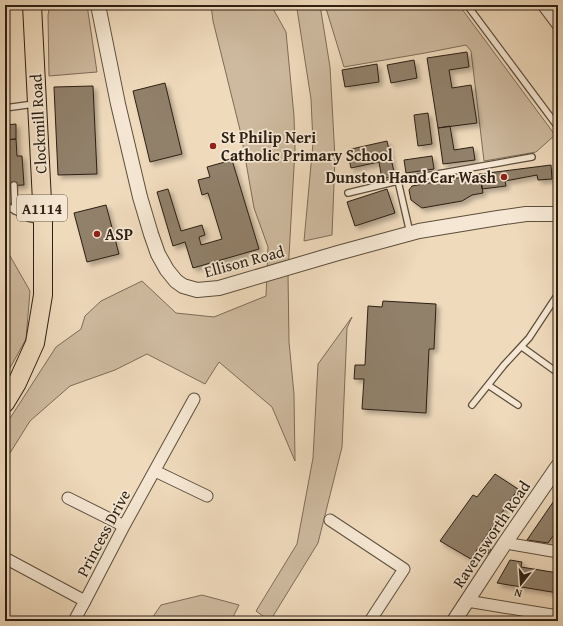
<svg xmlns="http://www.w3.org/2000/svg" width="563" height="626" font-family="'Gentium Book Plus',serif">
<defs>
<filter id="shadow"><feDropShadow dx="3.5" dy="3.5" stdDeviation="2" flood-color="#0004"/></filter>
</defs>
<rect width="100%" height="100%" fill="#efdabc"/>
<filter id="stains"><feTurbulence type="fractalNoise" baseFrequency=".005" numOctaves="4"/><feColorMatrix values="0 0 0 0 .2 0 0 0 0 .09 0 0 0 0 .02 0 0 0 .5 -.17"/></filter>
<radialGradient id="worn" r=".72"><stop offset=".6" stop-color="#630" stop-opacity="0"/><stop offset="1" stop-color="#630" stop-opacity=".3"/></radialGradient>
<path fill="#ceba9f" stroke="#7d6c58" d="M50 5H87L97 72 49 76 48 15Z
M211 5H271L286 32 294 116 295 149 288 274 289 342 294 394 295 461 272 407 219 362 205 384 147 354 115 370 70 386 30 421 5 461V426L56 347 81 329 85 316 101 301 142 281 176 313 214 317 266 296 268 247 254 208 241 134 213 21Z
M295 5H320L330 67 335 158 332 235 304 241 313 143 311 99 297 9Z
M325 5H459L555 135 536 152 484 161 471 51 466 45 425 53 344 67Z
M5 247 30 291 26 339 5 377Z
M352 317 347 328 342 447 318 543 270 621 256 611 297 544 313 458 318 364Z
M202 595 239 605 231 621H150L161 605Z"/>
<path fill="#91806a" stroke="#2c1f12" filter="url(#shadow)" d="M467 52 469 67 449 70 452 88 471 85 477 123 438 128 427 58Z
M414 60 417 78 391 83 387 65Z
M377 64 379 82 345 87 342 70Z
M165 83 182 154 150 162 133 91Z
M93 86 97 174 58 175 54 87Z
M428 113 432 144 418 146 414 115Z
M16 124V139L5 140V125Z
M450 126 454 150 473 147 475 160 443 164 438 128Z
M16 139 17 156H22L24 185 5 186V140Z
M387 141 395 176 382 179 379 162 351 168 347 150Z
M432 156 434 169 406 173 404 160Z
M232 160 259 249 193 268 185 242 173 246 157 192 168 189 181 231 202 225 205 235 199 237 201 245 222 239 208 193 202 195 198 180 210 177 207 167Z
M551 165 552 179 538 180 537 175 505 181 506 186 482 189 480 174Z
M480 174 483 193 472 195 462 201 422 208 411 200 409 190 412 186Z
M387 189 395 213 355 226 347 202Z
M106 205 119 254 87 262 74 213Z
M383 301 436 304 434 349H429L426 413 362 409 364 379H354L355 365H365L368 306 382 307Z
M495 474 518 489 482 542 490 547 491 550 489 553H486L478 548 471 559 440 541 473 495 477 497Z
M558 495V529L548 543 527 540Z
M510 560 522 562 521 567 558 573V593L497 583Z"/>
<g fill="none" stroke-linecap="round" stroke-linejoin="round">
<g stroke="#5d4e3c" stroke-width="8">
<path id="service" d="M467 5 558 127
M5 108 34 104
M14 185 15 211
M348 193 398 181
M5 205 28 218 41 221
M410 233 398 181 532 157
M522 347 558 373
M488 385 518 405
M472 405 504 365 529 338 558 294"/>
</g>
<g stroke="#5d4e3c" stroke-width="13">
<path id="minor" d="M543 5 558 25
M155 471 207 496
M68 498 124 526
M330 520 404 569 370 621
M505 543 558 552
M5 558 85 601 124 526 194 399
M467 601 558 616
M74 621 85 601"/>
</g>
<g stroke="#5d4e3c" stroke-width="16">
<path id="tertiary" d="M98 5 118 104 140 197 151 234 158 254 167 270 176 281 183 286 197 290 219 288 338 253 419 231 498 218 526 214H558
M454 621 505 543 558 466"/>
</g>
<g stroke="#2c1f12" stroke-width="20">
<path id="primary" d="M5 403 17 383 35 343 43 295V221L32 5"/>
</g>
<use href="#service" stroke="#f5e7d3" stroke-width="5.5"/>
<use href="#minor" stroke="#f5e7d3" stroke-width="11"/>
<use href="#tertiary" stroke="#f5e7d3" stroke-width="14"/>
<use href="#primary" stroke="#efdabc" stroke-width="18"/>
</g>
<g fill="#8f2418" stroke="#f5e7d3" stroke-width="1.5">
<circle cx="213" cy="146" r="4"/>
<circle cx="504" cy="177" r="4"/>
<circle cx="97" cy="234" r="4"/>
</g>
<g text-anchor="middle" dominant-baseline="central" stroke-width="3.5" stroke-linejoin="round" paint-order="stroke">
<rect fill="#f5e7d3" stroke="#685b4c" stroke-width="1" x="17" y="195" width="50" height="26" rx="3"/>
<g font-size="15" font-weight="bold" fill="#2c1f12">
<text x="42" y="208">A1114</text>
</g>
<g font-size="16" fill="#2c1f12" stroke="#f5e7d3">
<text transform="translate(38 124) rotate(-93)">Clockmill Road</text>
<text transform="translate(244 261) rotate(-15)">Ellison Road</text>
<text transform="translate(103 533) rotate(-62)">Princess Drive</text>
<text transform="translate(491 534) rotate(-56)">Ravensworth Road</text>
</g>
<g font-size="16" font-weight="bold" fill="#2c1f12" stroke="#f5e7d3" text-anchor="start">
<text x="221" y="137">St Philip Neri<tspan x="221" dy="18">Catholic Primary School</tspan></text>
<text x="496" y="177" text-anchor="end">Dunston Hand Car Wash</text>
<text x="105" y="234">ASP</text>
</g>
</g>
<rect width="563" height="626" fill="none" stroke="#efdabc" stroke-width="20"/>
<rect x="6" y="6" width="551" height="614" fill="none" stroke="#2c1f12" stroke-width="2"/>
<rect x="10" y="10" width="543" height="606" fill="none" stroke="#2c1f12"/>
<g transform="translate(521 584) rotate(197)" stroke="#f5e7d3" stroke-width="3" paint-order="stroke">
<path d="M0-3L7 15L0 10L-7 15Z" fill="#2c1f12"/>
<text y="-6" font-size="11" font-weight="bold" text-anchor="middle" fill="#2c1f12">N</text>
</g>
<rect width="100%" height="100%" filter="url(#stains)"/>
<rect width="100%" height="100%" fill="url(#worn)"/>
</svg>
